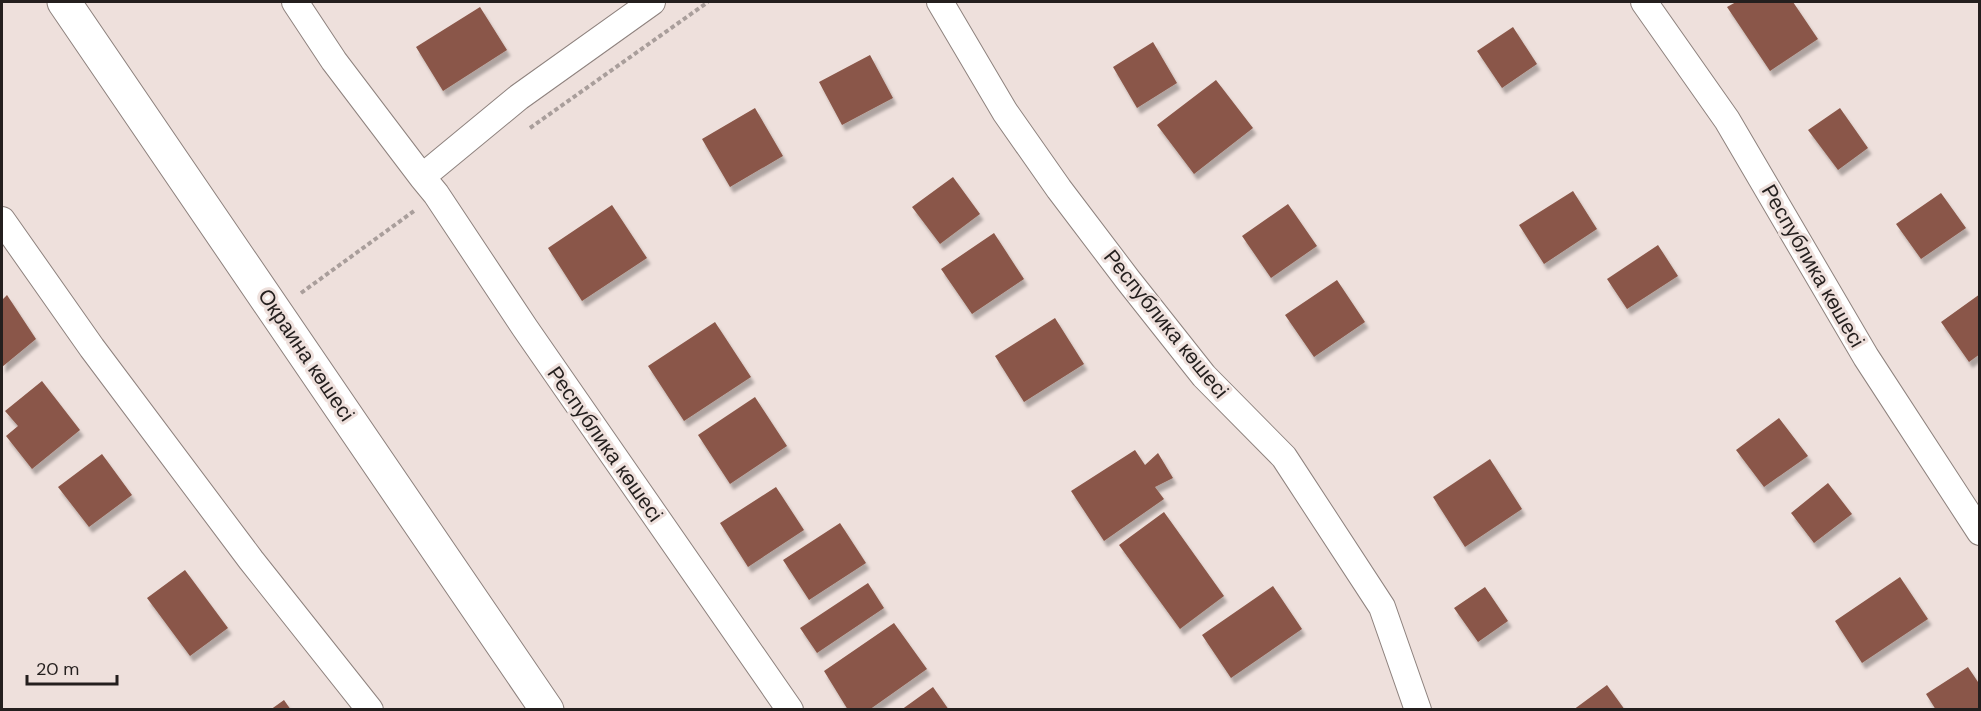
<svg xmlns="http://www.w3.org/2000/svg" width="1981" height="711" font-family="'DM Sans',sans-serif">
<defs>
<filter id="shadow"><feDropShadow dx="3.5" dy="6" stdDeviation="1.5" flood-color="#0004"/></filter>
</defs>
<rect width="100%" height="100%" fill="#eee0dc"/>
<path fill="#8a5748" filter="url(#shadow)" d="M1736 2H1793L1818 39 1770 71 1727 7Z
M480 7 507 50 443 91 416 47Z
M1513 27 1537 64 1502 88 1477 51Z
M1153 42 1177 83 1137 108 1113 67Z
M870 55 893 98 842 125 819 82Z
M1216 80 1253 128 1194 174 1157 125Z
M755 108 783 156 730 187 702 139Z
M1840 108 1868 148 1838 170 1808 130Z
M953 177 980 214 940 244 912 207Z
M1573 191 1597 229 1544 264 1519 225Z
M1941 193 1966 228 1921 259 1896 224Z
M1288 204 1317 246 1271 278 1242 236Z
M612 205 647 258 582 301 548 248Z
M994 233 1024 279 972 314 941 269Z
M1658 245 1678 276 1627 309 1607 279Z
M1337 280 1365 322 1314 357 1285 315Z
M1980 294V354L1969 362 1941 322Z
M7 295 36 339 2 367V300Z
M1055 318 1084 364 1024 402 995 356Z
M715 322 751 377 684 421 648 366Z
M42 381 80 430 32 469 6 436 18 426 5 411Z
M755 397 787 446 730 484 698 435Z
M1779 418 1808 456 1764 487 1736 450Z
M1135 450 1145 465 1158 453 1173 478 1155 487 1164 499 1104 541 1071 491Z
M102 454 132 495 89 527 58 487Z
M1490 459 1522 509 1465 547 1433 497Z
M1828 483 1852 514 1814 543 1791 513Z
M776 487 804 530 748 567 720 523Z
M1164 512 1224 596 1180 629 1119 545Z
M840 523 866 563 809 600 783 560Z
M185 570 228 628 190 656 147 598Z
M1900 577 1928 619 1862 663 1835 621Z
M868 583 884 608 817 653 800 628Z
M1273 586 1302 629 1231 678 1202 635Z
M1485 587 1508 621 1478 642 1454 608Z
M894 623 927 669 869 710H848L824 671Z
M1968 667 1980 685V710H1936L1926 694Z
M1607 685 1625 710H1573Z
M933 687 949 710H901Z
M284 700 291 710H270Z"/>
<g fill="none" stroke-linecap="round" stroke-linejoin="round">
<g stroke="#8e827e" stroke-width="28">
<path id="street" d="M295 2 334 61 422 177 436 194 525 328 790 710
M940 2 1005 112 1059 189 1128 280 1204 376 1284 457 1382 607 1418 710
M1644 2 1727 120 1866 357 1980 532
M422 177 519 97 652 2
M2 220 92 348 251 560 370 710"/>
</g>
<g stroke="#8e827e" stroke-width="35">
<path id="secondary" d="M64 2 547 710"/>
</g>
<path stroke="#a99e9b" stroke-width="4" stroke-dasharray="4.5 3" stroke-linecap="butt" d="M530 128 708 2
M301 293 414 211"/>
<use href="#street" stroke="#fff" stroke-width="26"/>
<use href="#secondary" stroke="#fff" stroke-width="33"/>
</g>
<g text-anchor="middle" dominant-baseline="central" stroke-width="6" stroke-linejoin="round" paint-order="stroke">
<g font-size="21" fill="#241f1e" stroke="#eee0dc">
<text transform="translate(1813 266) rotate(60)">Республика көшесі</text>
<text transform="translate(1166 324) rotate(51)">Республика көшесі</text>
<text transform="translate(306 355) rotate(56)">Окраина көшесі</text>
<text transform="translate(605 444) rotate(55)">Республика көшесі</text>
</g>
</g>
<rect width="1981" height="711" fill="none" stroke="#241f1e" stroke-width="6"/>
<path d="M27 675v9h90v-9" fill="none" stroke="#241f1e" stroke-width="3"/>
<text x="36" y="675" font-size="18" fill="#241f1e" stroke="#eee0dc" stroke-width="4.5" paint-order="stroke">20 m</text>
</svg>
